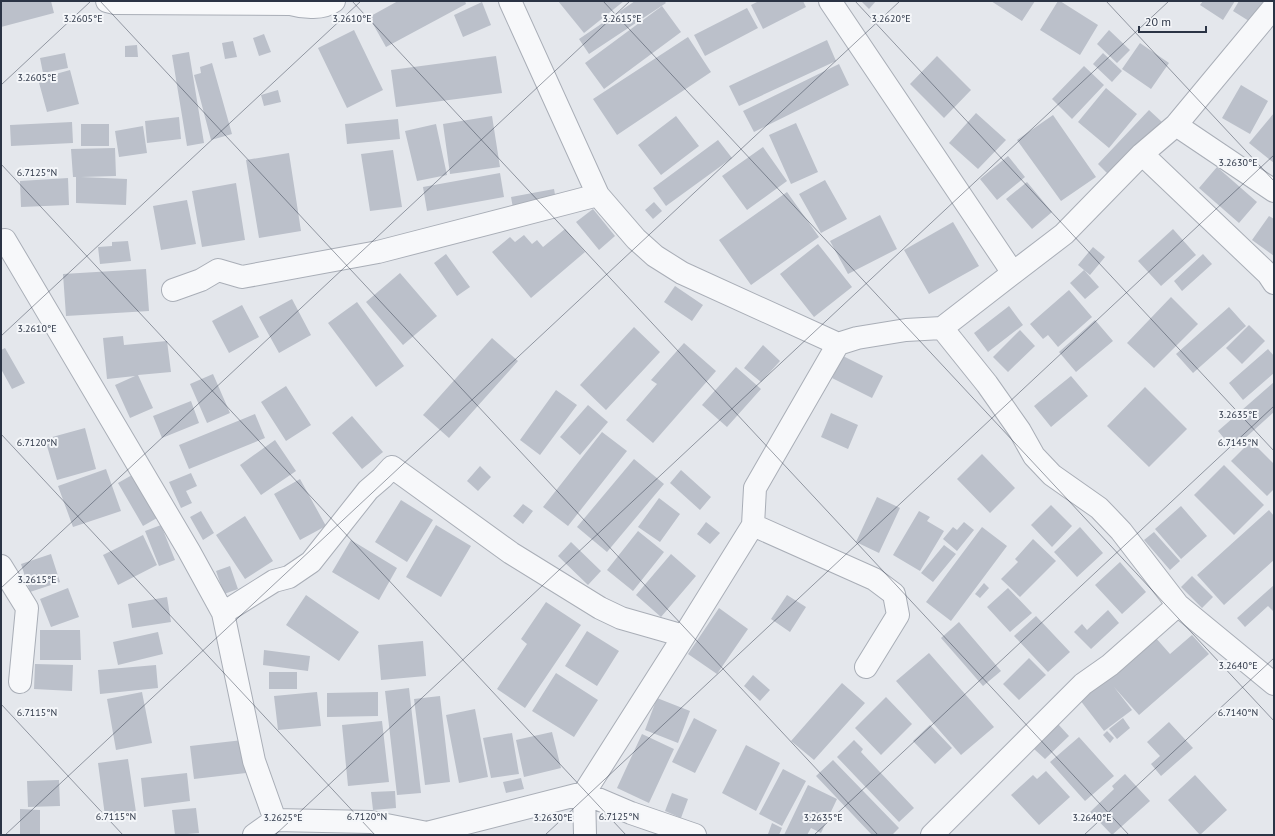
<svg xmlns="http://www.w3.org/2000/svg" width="1275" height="836" font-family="'PT Sans',sans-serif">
<rect width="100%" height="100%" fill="#e4e7ec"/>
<path fill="#bbc0ca" d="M1 1H51L54 13 1 27Z
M398 1H465L466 4 386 47 369 17Z
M558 1H624L584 33Z
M635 1H664L666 3 589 54 579 39Z
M759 1H803L806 7 763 29 751 5Z
M861 1H876L869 9Z
M991 1H1035L1022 21Z
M1058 1H1060L1098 25 1080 55 1040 30Z
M1203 1H1235L1223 20 1200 5Z
M1239 1H1272L1257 26 1233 11Z
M482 2 491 25 463 37 454 15Z
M662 6 681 32 604 89 585 63Z
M747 8 758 28 705 56 694 35Z
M354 30 383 90 347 108 318 48Z
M1109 30 1130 50 1117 63 1097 44Z
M264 34 271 52 259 56 253 38Z
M688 37 711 72 617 135 593 99Z
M827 40 836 61 739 106 729 86Z
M233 41 237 57 225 59 222 43Z
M1140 43 1169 63 1151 89 1122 69Z
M137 45 138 57H125V46Z
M189 52 204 143 187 146 172 55Z
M65 53 68 68 43 73 40 58Z
M1103 53 1122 71 1112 82 1093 64Z
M496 56 502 93 396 107 391 70Z
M937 56 971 90 944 118 910 84Z
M212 63 232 134 211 140 194 75 201 73 200 67Z
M839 64 849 85 754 132 743 111Z
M1084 66 1104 85 1072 119 1052 99Z
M70 70 79 104 47 112 38 79Z
M1241 85 1268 101 1250 134 1222 118Z
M1106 88 1137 114 1109 148 1078 122Z
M278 90 281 102 264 106 261 95Z
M1149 110 1162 122 1111 177 1098 164Z
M976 113 1006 140 978 169 949 143Z
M1274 113V163L1249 143Z
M1053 115 1096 177 1061 201 1017 140Z
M492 116 500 167 450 174 443 124Z
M676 116 699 146 661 175 638 145Z
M179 117 181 139 147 143 145 121Z
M398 119 400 139 347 144 345 124Z
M72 122 73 143 11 146 10 125Z
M796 123 818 172 791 184 769 135Z
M81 124H109V146H81Z
M436 124 447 175 417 181 405 131Z
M143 126 147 153 119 157 115 131Z
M718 140 732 158 666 206 653 188Z
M763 147 787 181 747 210 722 176Z
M115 148 116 176 81 177 127 179 126 205 76 203V177H73L71 149Z
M393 150 402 207 370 211 361 154Z
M289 153 301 231 259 238 246 160Z
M1008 156 1025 177 997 200 980 179Z
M1217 167 1257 202 1239 223 1199 188Z
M500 173 504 197 427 211 423 187Z
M68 178 69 205 21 207 20 181Z
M825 180 847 219 821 233 799 194Z
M1027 182 1052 212 1032 229 1006 199Z
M236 183 245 240 202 247 192 191Z
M554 189 556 200 513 208 511 197Z
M787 192 819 237 751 285 719 240Z
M187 200 196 244 161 250 153 206Z
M654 202 662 211 653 219 645 210Z
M593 209 615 236 599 250 576 222Z
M880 215 897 249 848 274 830 241Z
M1269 216 1274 219V256L1252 240Z
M953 222 979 266 929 294 904 250Z
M565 229 585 252 531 298 492 252 510 237 515 242 524 235 532 244 537 240 543 247Z
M1173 229 1196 255 1161 286 1138 261Z
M128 241 131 261 100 264 98 247 112 246V242Z
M818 244 852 287 814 317 780 274Z
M1093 247 1105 257 1090 275 1078 265Z
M446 254 470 287 457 296 434 263Z
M1203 254 1212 264 1182 291 1174 281Z
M146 269 149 311 66 316 63 274Z
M1084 270 1099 287 1085 299 1070 283Z
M400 273 437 316 403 345 366 302Z
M675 286 703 305 692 321 664 302Z
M1069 290 1092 317 1058 347 1048 335 1043 339 1030 324Z
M1171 297 1198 324 1154 368 1127 343Z
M292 299 311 335 279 353 259 317Z
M357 302 404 366 376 387 328 323Z
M242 305 259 337 229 353 212 321Z
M1009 306 1023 325 988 352 974 333Z
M1229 307 1246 326 1193 373 1176 354Z
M1095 320 1113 341 1076 372 1059 352Z
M1249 325 1265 341 1242 364 1226 348Z
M634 327 660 352 606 410 580 385Z
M1020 330 1035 346 1008 372 993 357Z
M123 336 124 345 167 341 171 372 138 375 153 408 130 418 115 385 135 376 107 379 103 338Z
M492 338 518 361 449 438 423 415Z
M684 343 716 371 653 443 626 420 657 384 651 380Z
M763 345 780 361 761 382 744 368Z
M5 348 25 383 12 389 1 369V350Z
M1268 349 1274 356V373L1243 400 1229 383Z
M843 356 883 376 872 398 832 378Z
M736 367 761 389 727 427 702 405Z
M213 374 230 413 207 423 190 384Z
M1071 376 1088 396 1051 427 1034 406Z
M1274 382V412L1233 449 1218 431Z
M286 386 311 425 286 441 261 402Z
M1145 387 1187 429 1149 467 1107 426Z
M556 390 577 405 540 455 520 440Z
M191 401 199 423 162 438 153 416Z
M588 405 608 422 580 455 560 437Z
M831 413 858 425 848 449 821 437Z
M255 414 265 438 189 469 179 445Z
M352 416 383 452 362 469 332 433Z
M85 428 96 469 57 480 45 439Z
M602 432 627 451 568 526 543 507Z
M275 440 296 471 261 495 240 465Z
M1251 441 1274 464V489L1267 496 1231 461Z
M982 454 1015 488 990 513 957 479Z
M634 459 664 484 607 552 577 527Z
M1224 465 1264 505 1234 535 1194 495Z
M480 466 491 477 478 491 467 481Z
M106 469 121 511 73 527 58 486Z
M681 470 711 497 700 510 670 483Z
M191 473 197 486 186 491 192 503 181 508 169 482Z
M132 475 157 518 143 526 118 483Z
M300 479 326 526 300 540 274 494Z
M877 497 900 508 879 553 856 542Z
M659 498 680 514 660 542 638 527Z
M401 500 433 520 407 562 375 542Z
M523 504 533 511 523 524 513 516Z
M1051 505 1072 526 1052 547 1031 525Z
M1181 506 1207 536 1181 559 1155 529Z
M1269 510 1274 516V560L1224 605 1197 575Z
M201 511 214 533 203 540 190 517Z
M919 511 930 517 927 521 944 531 920 571 893 555Z
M245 516 273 561 245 579 216 535Z
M706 522 720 533 710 544 697 534Z
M964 522 974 530 957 551 943 539 953 527 957 530Z
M161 525 175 560 159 566 145 531Z
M436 525 471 546 441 597 406 577Z
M982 527 1007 546 951 621 926 602Z
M1080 527 1103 553 1077 577 1054 552Z
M638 531 664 552 633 591 607 570Z
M1154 532 1180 561 1170 570 1144 540Z
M143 535 157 565 118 585 103 555Z
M1033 539 1056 561 1020 597 1001 579 1018 562 1015 559Z
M351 540 397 568 379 600 332 572Z
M571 542 601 571 588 585 558 556Z
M944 545 956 554 933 582 921 573Z
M51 554 60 582 30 592 21 564Z
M671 554 696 576 661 617 636 595Z
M1120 562 1146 592 1122 614 1095 585Z
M230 566 238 589 224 594 216 571Z
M1192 576 1213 597 1202 608 1181 587Z
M984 583 989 588 980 598 975 594Z
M1274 585V612L1268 606 1245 627 1237 618Z
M68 588 79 617 51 627 40 599Z
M1008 588 1032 613 1010 632 987 607Z
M306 595 359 632 339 661 286 625Z
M787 595 806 607 790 632 771 619Z
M167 597 171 622 132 628 128 604Z
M546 602 581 625 525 708 497 689 527 644 521 639Z
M719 608 748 629 717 674 688 654Z
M1108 610 1119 623 1091 649 1074 632 1082 624 1087 630Z
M1036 616 1070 652 1048 672 1014 636Z
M959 622 1001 671 983 686 941 638Z
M40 630H80L81 660H40Z
M587 631 619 651 597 686 565 666Z
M158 632 163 654 118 665 113 642Z
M1192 635 1209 654 1139 715 1114 687 1132 710 1104 731 1080 700 1155 637 1170 654Z
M423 641 426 676 381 680 378 645Z
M264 650 310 656 308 671 263 665Z
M929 653 994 727 961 755 896 681Z
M1029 658 1046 675 1019 700 1003 684Z
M35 664 73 665 72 691 34 689Z
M156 665 158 688 100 694 98 670Z
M269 672H297V689H269Z
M556 673 598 700 574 737 532 711Z
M753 675 770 690 760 701 744 686Z
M842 683 865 703 814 760 791 741Z
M409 688 421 793 397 795 385 691Z
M142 692 152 743 116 750 107 699Z
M317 692 321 726 278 730 274 696Z
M378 692V716L327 717V693Z
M440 696 450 782 425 785 414 699Z
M886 697 912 724 881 755 855 728Z
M657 698 690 711 678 743 645 730Z
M475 709 488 777 459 783 446 715Z
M694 718 717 730 695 773 672 762Z
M1123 718 1130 728 1117 739 1109 729Z
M382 721 389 782 348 786 342 725Z
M1169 722 1193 748 1161 776 1151 764 1160 756 1147 742Z
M1058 724 1069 736 1045 759 1034 749Z
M930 725 952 748 935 764 913 741Z
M1107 731 1114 738 1110 743 1103 735Z
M552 732 561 768 524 777 516 740Z
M512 733 519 774 491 778 483 738Z
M642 734 674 749 649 803 617 788Z
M1079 737 1114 776 1085 801 1050 762Z
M243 740 246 773 194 779 190 746Z
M854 740 863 749 861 752 914 808 899 822 837 757Z
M746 745 780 763 756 811 722 793Z
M128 759 136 812 105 816 98 763Z
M833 760 899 828 892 835H872L816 776Z
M783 769 806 781 782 826 759 814Z
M1046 771 1070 797 1039 825 1011 795 1033 775 1037 779Z
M187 773 190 801 144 807 141 778Z
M1125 774 1150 801 1112 835 1090 812 1114 789 1112 786Z
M1195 775 1227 810 1200 835 1168 800Z
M521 778 524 789 506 793 503 782Z
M59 780 60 806 28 807 27 781Z
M808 785 837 799 821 833 811 828 807 835H784Z
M395 791 396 808 373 810 371 792Z
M672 793 688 799 681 818 665 811Z
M196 808 199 833 175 835 172 810Z
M20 809 40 810V835H20Z
M772 823 782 828 779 835 768 834Z"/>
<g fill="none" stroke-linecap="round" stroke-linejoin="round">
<g stroke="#a9aeb7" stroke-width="24">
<path id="minor" d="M107 1 115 3 290 4C304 8 323 9 334 1
M510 1 598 195 636 239 655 256 682 273 838 344 857 338 906 330 942 328 1013 273 1064 234 1142 154 1176 125 1274 7
M830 1 1013 273
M1176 125 1274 191
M1142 154 1268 274 1274 283
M5 240 189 551 223 613 254 761 275 820 254 835
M173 290 201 280 218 270 242 277 378 252 598 195
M942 328 987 384 1020 431 1034 456 1052 475 1099 508 1121 531 1178 605 1274 684
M753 525 874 579 894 594 898 615 866 667
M1 566 27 608 20 682
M223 613 274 581 289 577 311 562 368 490 382 478 392 467 511 553 600 608 621 618 684 636
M275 820 371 822 427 833 584 793 631 813 695 835
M585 835 584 793 684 636 753 525 755 488 838 344
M932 835 1083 684 1110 665 1178 605"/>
</g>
<use href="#minor" stroke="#f7f8fa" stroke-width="22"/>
</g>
<path fill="none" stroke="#2b3445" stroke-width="1" stroke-opacity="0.45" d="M100 1 878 835M352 1 1129 835M603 1 1274 721M855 1 1274 451M1106 1 1274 181M1 85 91 1M1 164 626 835M1 336 361 1M1 434 375 835M1 588 630 1M1 704 123 835M5 835 900 1M275 835 1169 1M545 835 1274 155M814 835 1274 406M1084 835 1274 658"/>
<g font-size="10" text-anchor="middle" fill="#2b3445" stroke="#f4f6f9" stroke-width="4" stroke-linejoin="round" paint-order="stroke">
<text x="83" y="22">3.2605°E</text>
<text x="352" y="22">3.2610°E</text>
<text x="622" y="22">3.2615°E</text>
<text x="891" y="22">3.2620°E</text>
<text x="37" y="81">3.2605°E</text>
<text x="1238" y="166">3.2630°E</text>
<text x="37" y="176">6.7125°N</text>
<text x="37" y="332">3.2610°E</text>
<text x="1238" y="418">3.2635°E</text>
<text x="1238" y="446">6.7145°N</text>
<text x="37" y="446">6.7120°N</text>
<text x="37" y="583">3.2615°E</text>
<text x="1238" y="669">3.2640°E</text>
<text x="1238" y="716">6.7140°N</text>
<text x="37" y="716">6.7115°N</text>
<text x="116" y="820">6.7115°N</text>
<text x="367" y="820">6.7120°N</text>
<text x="619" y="820">6.7125°N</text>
<text x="283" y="821">3.2625°E</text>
<text x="553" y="821">3.2630°E</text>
<text x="823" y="821">3.2635°E</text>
<text x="1092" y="821">3.2640°E</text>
</g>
<rect width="1275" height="836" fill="none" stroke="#2b3445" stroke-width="4"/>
<path d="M1139 26v6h67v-6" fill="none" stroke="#2b3445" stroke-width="2"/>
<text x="1145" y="26" font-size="12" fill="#2b3445" stroke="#f4f6f9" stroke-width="3" paint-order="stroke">20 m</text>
</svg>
